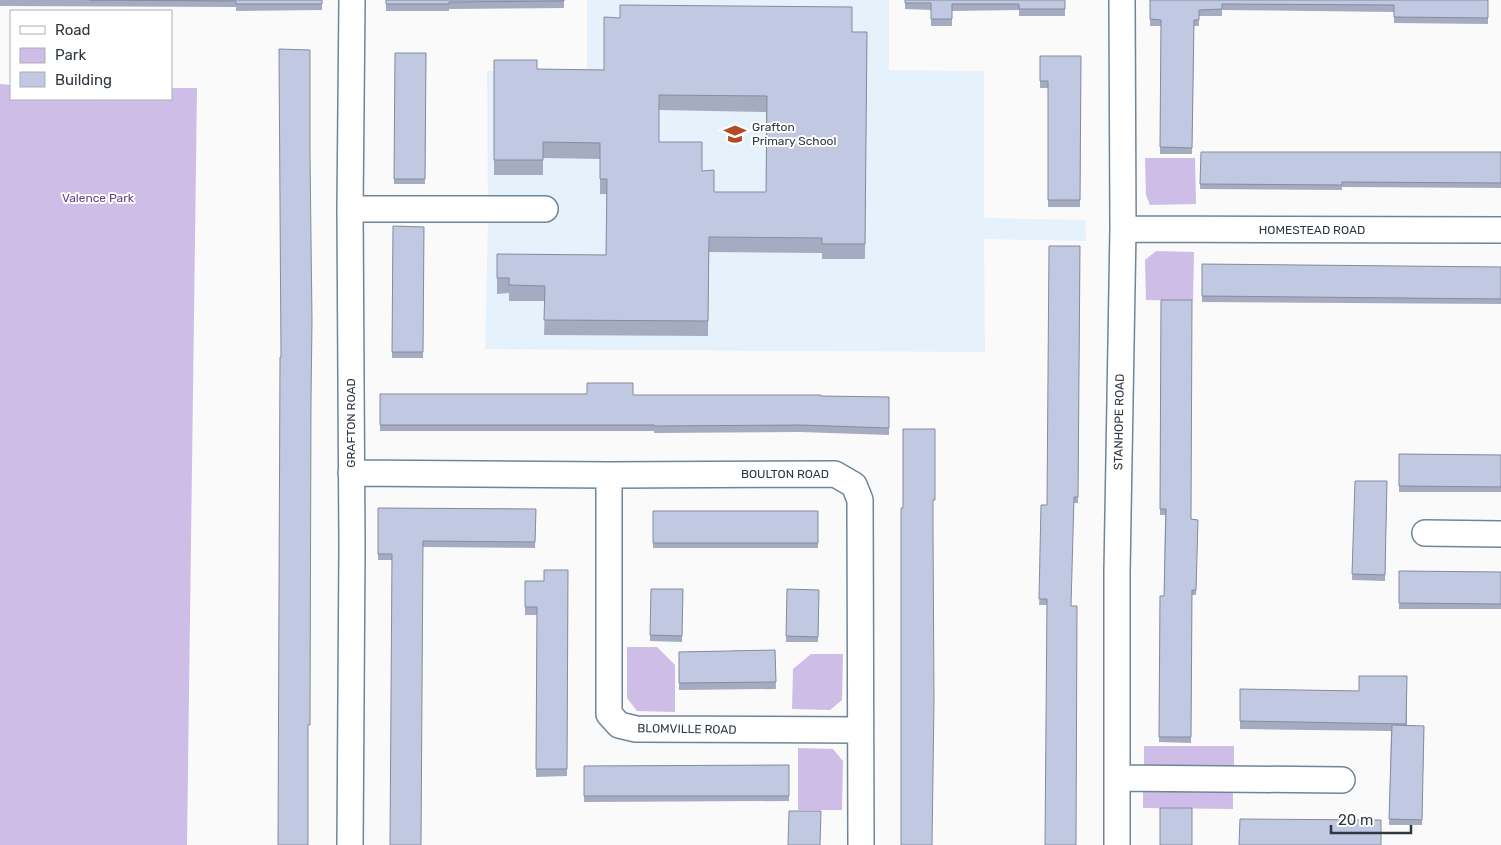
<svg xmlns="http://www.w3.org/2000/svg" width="1501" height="845" font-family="Rubik,sans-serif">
<rect width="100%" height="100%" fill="#fafafa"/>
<path fill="#e5f2fc" d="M587 0H889V70L984 71V218L1085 220 1086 241 984 239 985 352 485 349 488 219 487 71H587Z"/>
<path fill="#cebde7" d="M0 84 11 85V99H171V88H197L187 845H0Z
M1145 158H1195L1196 204 1150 205 1146 195Z
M1156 251 1194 252 1193 301 1146 300 1145 260Z
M627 647H657L675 665V712L637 711 627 698Z
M811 654H843L842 700 830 710 792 709 793 669Z
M1144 746H1234V770H1144Z
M798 748 833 749 843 761 842 810H798Z
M1143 784 1233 785V809L1143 808Z"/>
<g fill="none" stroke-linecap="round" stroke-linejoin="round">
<g stroke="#6e8697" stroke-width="28">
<path id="street" d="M350 209H545
M1123 229 1501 230
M351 473 609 475 835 474 854 485 860 500 861 845
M609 475V714L619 725 636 729 860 730
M1425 533 1501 534
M1117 778 1342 780
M350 845 352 548 350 209 352 0
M1117 845V572L1123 229 1122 0"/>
</g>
<use href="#street" stroke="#fff" stroke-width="25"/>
</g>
<path fill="#a5acc2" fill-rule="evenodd" d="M0 0H322V10L236 11V7L0 6Z
M386 0H564V8L449 9V11H386Z
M905 0H1065V16H1019V10L952 11V26H931V10L905 9Z
M1150 0H1488V24L1394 23V12L1222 10V16H1199V26H1194L1192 154H1160L1161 26H1150Z
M852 32H867L865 259H822V253L709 252 708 336 544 335 545 301H509V293L497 294V254L606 255 607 194H600V159L543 158V175H494V60L537 69 604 70ZM659 110 766 112V192H714L702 171 659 142Z
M395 53H426L425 184H394Z
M1040 56H1081L1080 207H1048V88H1040Z
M1201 152H1501V188L1342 187V190L1200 189Z
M393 226 424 227 423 358H392Z
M1080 246 1078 503H1074L1047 605H1039L1047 505Z
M1202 264 1501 267V304L1202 302Z
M1161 300 1191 519 1198 520 1196 595H1192L1191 743 1159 742 1160 596H1164L1165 515H1160Z
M380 394 889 397V435L800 432 654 433V431H380Z
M1399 454 1501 455V492H1399Z
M1355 481H1387L1385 581 1352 580Z
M378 508 536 509 535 548 423 547 392 560H378Z
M653 511H818V548H653Z
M568 570 567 776 536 777 537 615H525V581H544Z
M1399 571 1501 572V609H1399Z
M651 589H683L682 642 650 641Z
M787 589 819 590 818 642H786Z
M775 650 776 689 679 690V652Z
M1407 676V726H1424L1422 825H1389L1391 731 1240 729V689L1359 691Z
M789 765V801L584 802V766Z"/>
<path fill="#c0c8e2" stroke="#868c9e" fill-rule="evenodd" d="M89 0H322V4H236V1Z
M386 0H564V1L449 2V4H386Z
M905 0H1065V9H1019V4H952V19H931V3H905Z
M1150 0H1488V18L1394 17V5L1222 4V9L1199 10V20H1194L1192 148 1160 147 1161 20 1150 19Z
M620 5 852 7V32H867L865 244H822V238L709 237 708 321 544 320 545 286 509 285V278H497V254L606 255 607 179H600V143L543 142V160H494V60H537V69L604 70V17L620 18ZM659 95 767 96 766 192H714V170L702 171V142H659Z
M279 49 310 50V155L312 321 311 399 310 725H308V845H278L280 357H281Z
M395 53H426L425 179H394Z
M1040 56H1081L1080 200H1048V81H1040Z
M1201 152H1501V183L1342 182V185L1200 184Z
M393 226 424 227 423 352H392Z
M1049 246H1080L1078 497H1074L1071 606H1077L1076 845H1045L1047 599H1039L1041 505H1047Z
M1202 264 1501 267V299L1202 296Z
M1161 300H1192L1191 519 1198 520 1196 590H1192L1191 737H1159L1160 596H1164L1166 509H1160Z
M587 383H633V395H821V396L889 397V428L800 425 654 426V425H380V394H587Z
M903 429H935V500H933V532L934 700 932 845H901V508H903Z
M1399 454 1501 455V487L1399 486Z
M1355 481H1387L1385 575 1352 574Z
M378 508 536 509 535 542 423 541 421 845H390L392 554H378Z
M653 511H818V543H653Z
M544 570H568L567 769H536L537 607H525V581H544Z
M1399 571 1501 572V604L1399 603Z
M651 589H683L682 636 650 635Z
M787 589 819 590 818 637 786 636Z
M775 650 776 682 679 683V652Z
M1359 676H1407L1406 724 1240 721V689L1359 691Z
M1392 725 1424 726 1422 820 1389 819Z
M789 765V796H584V766Z
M1160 808H1192V845H1160Z
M789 811H821L820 845H788Z
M1240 819 1381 820V845H1239Z"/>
<defs>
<g id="school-bare" transform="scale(1.725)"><path d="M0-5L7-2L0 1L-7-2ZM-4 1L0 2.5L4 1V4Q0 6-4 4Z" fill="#b14a25" stroke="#fff" stroke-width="2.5" paint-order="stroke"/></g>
</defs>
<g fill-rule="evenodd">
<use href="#school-bare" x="735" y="134"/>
</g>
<g text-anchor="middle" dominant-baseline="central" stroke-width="4" stroke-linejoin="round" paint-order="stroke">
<g font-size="12" fill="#2e3840" stroke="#fff" text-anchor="start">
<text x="752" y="127">Grafton<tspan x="752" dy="14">Primary School</tspan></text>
</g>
<g font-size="12" fill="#623e8a" stroke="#fff">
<text x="98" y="198">Valence Park</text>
</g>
<g font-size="12" fill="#2e3840" stroke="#fff">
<text x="1312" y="230">HOMESTEAD ROAD</text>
<text transform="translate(1119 422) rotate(-89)">STANHOPE ROAD</text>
<text transform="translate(351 423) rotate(-90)">GRAFTON ROAD</text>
<text x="785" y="474">BOULTON ROAD</text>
<text transform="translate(687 729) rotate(1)">BLOMVILLE ROAD</text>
</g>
</g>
<rect x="10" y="10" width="162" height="90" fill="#ffffff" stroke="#abafb3"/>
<rect x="20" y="26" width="25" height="8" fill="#ffffff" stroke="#abafb3"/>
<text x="55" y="35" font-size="15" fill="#2e3840">Road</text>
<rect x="20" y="48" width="25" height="15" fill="#cebde7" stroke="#abafb3"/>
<text x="55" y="60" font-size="15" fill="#2e3840">Park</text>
<rect x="20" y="72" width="25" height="15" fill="#c0c8e2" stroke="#abafb3"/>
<text x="55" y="85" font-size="15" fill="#2e3840">Building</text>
<path d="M1331 825v8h80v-8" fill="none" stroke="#2e3840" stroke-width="2.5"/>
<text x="1338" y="825" font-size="15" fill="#2e3840" stroke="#ffffff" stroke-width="4" paint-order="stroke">20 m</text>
</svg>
